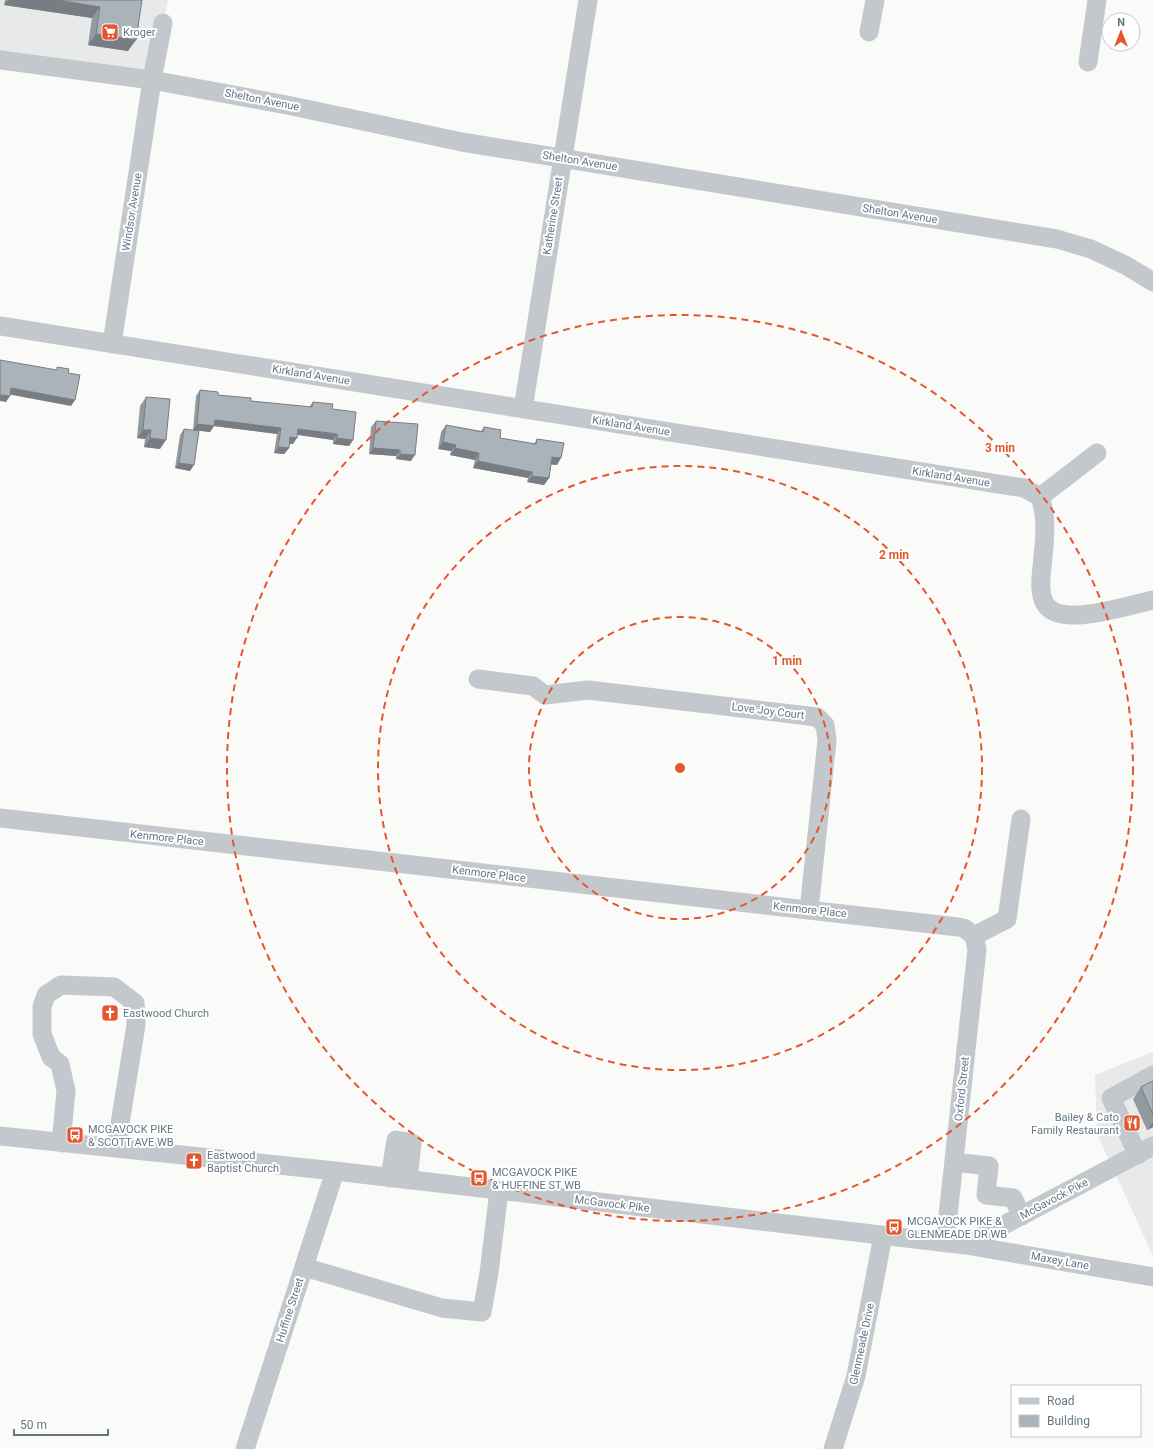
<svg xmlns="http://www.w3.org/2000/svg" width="1153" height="1449" font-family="Roboto,sans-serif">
<rect width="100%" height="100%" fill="#fafaf8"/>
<path fill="#e8e9e9" d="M0 0H168L152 80 0 60Z
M1153 1052V1256L1097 1134 1095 1075Z"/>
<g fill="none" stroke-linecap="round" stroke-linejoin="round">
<path stroke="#c3c8cc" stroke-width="19" d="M869 32 875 0
M0 60 152 80 287 105 462 142 1057 239 1091 249 1127 266 1153 282
M1088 62 1097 0
M0 326 1024 488 1040 497C1047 517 1045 535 1043 557 1042 571 1038 588 1044 602 1057 630 1129 605 1153 600
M112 344 152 80 163 23
M523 409 588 0
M1040 497 1097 453
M478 679 533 686 545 695 588 690 817 717 825 725 827 740 809 910
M0 818 958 927 964 928 974 936
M974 936 1007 919 1021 819
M0 1136 335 1171 966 1245 1153 1277
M61 1143 66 1091 60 1064 51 1057 42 1034V1007L46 995 61 985 114 987 135 1003 136 1025 116 1148
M1138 1155 1111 1098 1153 1075
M954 1162 989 1166 986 1195 1013 1198 1022 1216
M390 1178 396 1140 412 1143 408 1180
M945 1243 977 949 974 936
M966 1245 1153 1146
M304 1267 442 1308 482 1312 489 1273 499 1191
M245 1449 335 1171
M833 1449 856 1376 883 1236"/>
</g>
<path fill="#929a9f" d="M5 0H142L128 51 88 45 92 18 4 5Z
M200 390 218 395 251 401 309 407 313 402 332 409 353 440 349 446 333 444V440L297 435 293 444H289V448L284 454 274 453 277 434 214 426 210 432 193 430 196 396Z
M146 397 160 449 144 447 145 439 137 438 140 406Z
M376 421 411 461 396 459V456L369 454 371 427Z
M446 425 481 431 484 427 500 438 534 444 537 439 557 465 551 464 549 478 544 485 527 482 528 478 473 468 475 460 450 455 451 451 438 449 441 432Z
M184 429 190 471 175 468 180 435Z
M1153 1081V1127L1147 1130 1133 1099 1141 1087Z"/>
<path fill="#777d82" d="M8 0H57L100 7 92 18 4 5Z
M96 34 136 40 128 51 88 45Z
M11 388 75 400 71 406 7 394Z
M0 395 10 396 6 402 0 401Z
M215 420 281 428 277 434 214 426 210 432 193 430 197 424Z
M298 429 337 434 333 440 294 434Z
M143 430H151L145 439 137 438Z
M290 437 297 438 293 444 286 443Z
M150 438 166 440 160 449 144 447Z
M337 438 353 440 349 446 333 444Z
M443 442 456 445 451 451 438 449Z
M278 447 289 448 284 454 274 453Z
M373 448 400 450 396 456 369 454Z
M455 448 479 453 475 460 450 455Z
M400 454 415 455 411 461 396 459Z
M552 457 561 458 557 465 547 464Z
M478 461 532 472 528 478 473 468Z
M179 463 194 465 190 471 175 468Z
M532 476 549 478 544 485 527 482Z
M1153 1122V1127L1147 1130Z"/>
<path fill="#aab3b9" stroke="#777d82" d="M57 0H142L136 40 96 34 100 7Z
M0 360 57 370V367L69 369 68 373 80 375 75 400 11 388 10 396 0 395Z
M200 390 218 392V395L251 398V401L312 407 313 402 333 404 332 409 356 412 353 440 337 438V434L298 429 297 438 290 437 289 448 278 447 281 428 215 420 214 426 197 424Z
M146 397 170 399 166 440 150 438 151 430H143Z
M376 421 418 424 415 455 400 454V450L373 448Z
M446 425 483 432 484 427 501 430 500 438 536 444 537 439 564 443 561 458 552 457 549 478 532 476V472L478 461 479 453 455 448 456 445 443 442Z
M184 429 199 431 194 465 179 463Z
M1153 1081V1115L1141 1087Z"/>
<g fill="none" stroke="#e4572e" stroke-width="2" stroke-dasharray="7 5">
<circle cx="680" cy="768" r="151"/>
<circle cx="680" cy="768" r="302"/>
<circle cx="680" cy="768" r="453"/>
</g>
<defs>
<g id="supermarket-square" transform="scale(0.9)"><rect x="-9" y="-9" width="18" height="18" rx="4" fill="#e4572e" stroke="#fff"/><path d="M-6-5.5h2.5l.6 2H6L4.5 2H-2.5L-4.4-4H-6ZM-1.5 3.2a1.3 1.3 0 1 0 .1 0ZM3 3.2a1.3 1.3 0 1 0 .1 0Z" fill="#fff"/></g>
<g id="church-square" transform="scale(0.9)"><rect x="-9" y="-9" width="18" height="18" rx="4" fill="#e4572e" stroke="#fff"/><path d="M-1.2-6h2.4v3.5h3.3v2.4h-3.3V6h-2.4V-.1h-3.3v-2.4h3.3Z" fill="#fff"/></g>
<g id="restaurant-square" transform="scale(0.9)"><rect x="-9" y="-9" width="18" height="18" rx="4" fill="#e4572e" stroke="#fff"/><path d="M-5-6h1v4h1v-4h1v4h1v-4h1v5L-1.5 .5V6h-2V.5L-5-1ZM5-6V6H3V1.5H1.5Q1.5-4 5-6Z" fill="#fff"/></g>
<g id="bus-square" transform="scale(0.9)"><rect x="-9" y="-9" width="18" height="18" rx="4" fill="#e4572e" stroke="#fff"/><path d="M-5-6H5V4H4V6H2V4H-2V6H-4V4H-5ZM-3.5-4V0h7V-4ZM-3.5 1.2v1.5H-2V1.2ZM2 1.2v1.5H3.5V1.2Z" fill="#fff"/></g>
</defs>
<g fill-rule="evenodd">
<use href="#supermarket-square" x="110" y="32"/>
<use href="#church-square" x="110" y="1013"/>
<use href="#restaurant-square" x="1132" y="1123"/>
<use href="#bus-square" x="75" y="1135"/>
<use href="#church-square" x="194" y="1161"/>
<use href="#bus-square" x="479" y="1178"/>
<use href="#bus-square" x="894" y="1227"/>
</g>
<g text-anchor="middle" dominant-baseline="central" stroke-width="4" stroke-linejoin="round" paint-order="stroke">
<g font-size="11" fill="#657683" stroke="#fff" text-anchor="start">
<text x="123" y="32">Kroger</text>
<text x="123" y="1013">Eastwood Church</text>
<text x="1119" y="1117" text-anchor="end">Bailey &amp; Cato<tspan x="1119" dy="13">Family Restaurant</tspan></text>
<text x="88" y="1129">MCGAVOCK PIKE<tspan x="88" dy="13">&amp; SCOTT AVE WB</tspan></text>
<text x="207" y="1155">Eastwood<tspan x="207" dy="13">Baptist Church</tspan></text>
<text x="492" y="1172">MCGAVOCK PIKE<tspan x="492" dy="13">&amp; HUFFINE ST WB</tspan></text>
<text x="907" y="1221">MCGAVOCK PIKE &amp;<tspan x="907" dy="13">GLENMEADE DR WB</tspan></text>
</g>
<g font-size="11" fill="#657683" stroke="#fff">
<text transform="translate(262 100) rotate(11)">Shelton Avenue</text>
<text transform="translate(580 161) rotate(9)">Shelton Avenue</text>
<text transform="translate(132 212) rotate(-81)">Windsor Avenue</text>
<text transform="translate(900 214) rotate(9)">Shelton Avenue</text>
<text transform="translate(553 216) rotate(-81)">Katherine Street</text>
<text transform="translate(311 375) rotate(9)">Kirkland Avenue</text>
<text transform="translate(631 426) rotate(9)">Kirkland Avenue</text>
<text transform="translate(951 477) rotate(9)">Kirkland Avenue</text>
<text transform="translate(768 711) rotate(7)">Love Joy Court</text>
<text transform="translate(167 838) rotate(6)">Kenmore Place</text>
<text transform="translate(489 874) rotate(7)">Kenmore Place</text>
<text transform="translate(810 910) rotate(6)">Kenmore Place</text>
<text transform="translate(962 1089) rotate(-84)">Oxford Street</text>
<text transform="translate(1054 1199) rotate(-28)">McGavock Pike</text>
<text transform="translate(612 1204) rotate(7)">McGavock Pike</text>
<text transform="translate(1060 1261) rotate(10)">Maxey Lane</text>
<text transform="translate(290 1310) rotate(-72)">Huffine Street</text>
<text transform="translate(862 1344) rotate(-78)">Glenmeade Drive</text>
</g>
</g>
<circle cx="680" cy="768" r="6" fill="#e4572e" stroke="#fff" stroke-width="2"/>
<g font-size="12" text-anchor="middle" font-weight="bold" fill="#e4572e" stroke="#fff" stroke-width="4" stroke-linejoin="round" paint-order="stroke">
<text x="1000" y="452">3 min</text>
<text x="894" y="559">2 min</text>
<text x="787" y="665">1 min</text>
</g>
<rect x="1011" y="1385" width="130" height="52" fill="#ffffff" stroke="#c1c8cd"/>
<rect x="1019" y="1398" width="20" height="6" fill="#c3c8cc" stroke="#c1c8cd"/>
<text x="1047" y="1405" font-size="12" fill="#657683">Road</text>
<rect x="1019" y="1415" width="20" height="12" fill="#aab3b9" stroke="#c1c8cd"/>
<text x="1047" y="1425" font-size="12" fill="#657683">Building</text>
<g transform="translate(1121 32)"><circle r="19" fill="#ffffff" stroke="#c1c8cd"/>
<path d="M0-3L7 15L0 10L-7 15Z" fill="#e4572e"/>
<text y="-6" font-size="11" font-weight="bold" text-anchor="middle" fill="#657683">N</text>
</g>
<path d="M14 1429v6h94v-6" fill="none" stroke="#657683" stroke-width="2"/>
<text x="20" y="1429" font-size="12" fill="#657683" stroke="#ffffff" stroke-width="3" paint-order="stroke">50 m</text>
</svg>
